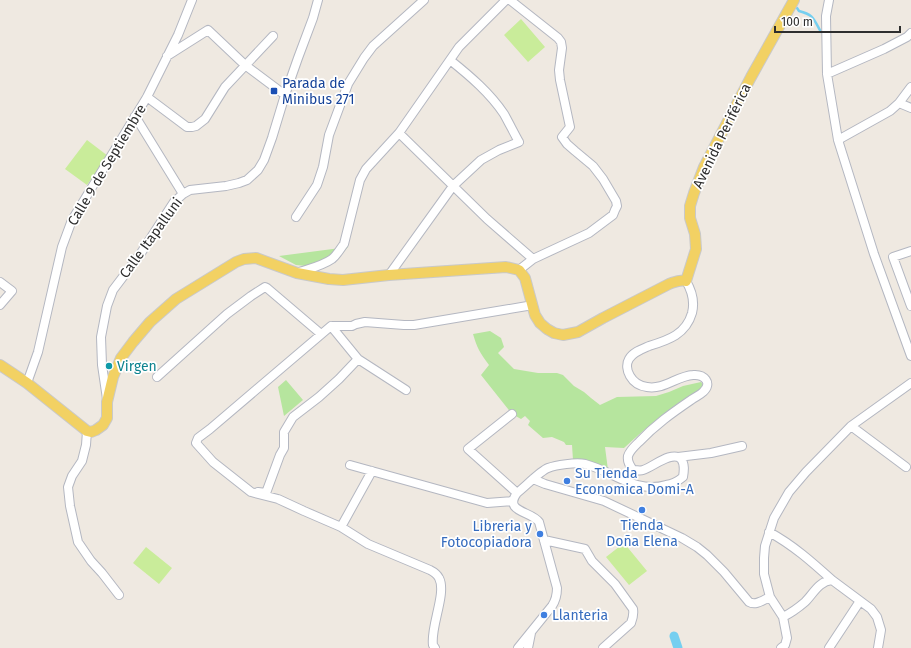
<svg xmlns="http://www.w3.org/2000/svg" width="911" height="648" font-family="'Fira Sans',sans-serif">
<rect width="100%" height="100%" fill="#efe9e1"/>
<path fill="#b6e59e" d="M348 247 336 261 317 267 296 265 279 256Z
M490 331 501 338 504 347 498 353 514 369 538 373H557L563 375 574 386 584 392 591 398 600 405 617 397 656 396 669 392 683 386 701 382 703 385C701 391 692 394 686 398 664 412 644 430 624 448L605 447 608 470 573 460 572 445H566L564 442 552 437 543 438 528 425 530 421 525 416 521 419 512 414 481 375 489 365C480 353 477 348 473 334Z
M286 380 303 400 284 416 278 387Z"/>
<path fill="#c9ec9a" d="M521 19 545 47 528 62 504 35Z
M87 140 108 156 87 185 65 169Z
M624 543 647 571 629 585 606 557Z
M146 547 172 568 159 584 133 563Z"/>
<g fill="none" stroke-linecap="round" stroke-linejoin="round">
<path stroke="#75cff0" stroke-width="2.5" d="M797 8 799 11C814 15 813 18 821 32"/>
<path stroke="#75cff0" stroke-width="9" d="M674 636 678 648"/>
<g stroke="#b4b7c1" stroke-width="10">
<path id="minor" d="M510 0 558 38 561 42 562 48 559 70 560 80 570 127 562 137 567 144 575 151 593 166 603 179 616 201 617 206 615 210 613 215 589 233 533 259 519 270
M829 0 826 16 827 74 838 140 874 254 911 356
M167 56 208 30 245 65 285 95
M827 74 884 49 907 37 911 33
M147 97 187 127H192L196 126 205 119 225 87 273 36
M899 103 911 108
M135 116 183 194
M399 133 487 219 533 259
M838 140 890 111 899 103 911 87
M296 217 317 185 323 167 329 135 348 84 364 58 373 46 424 0
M911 251 893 257 911 306
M297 273C308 269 322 266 332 259 337 255 340 249 344 244L360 180 366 169 399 133 459 47 506 0
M389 275 453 186 481 160 499 150 519 142C514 133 509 123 504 114 490 93 470 76 450 60
M0 282 12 291 0 305
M331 326 358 359 406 390
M157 377 227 314 251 296 265 287 267 288 321 334
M27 383 38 352 62 247 72 220 147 97 178 35 192 0
M107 399 102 365 101 337 107 306 113 290 141 253 174 202 183 194 190 190 226 186 239 183 247 180 258 170 264 160 272 138 285 95 298 58 313 18 318 0
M512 414 468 449 517 493
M851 426 906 467
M87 431 86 445 82 461 72 476 68 487 70 506 78 542 91 561 102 573 119 595
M678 457 711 453 742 446
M350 465 487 503 513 501
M533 479 545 484 604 501 682 538 697 547 707 555 724 572 749 602C756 606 763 600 770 597
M258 492 266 493 280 455 284 448V432L293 417 319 397 339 379 358 359
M341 527 372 471
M769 532C793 545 812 562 832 580
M544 540 585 549 592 561 615 584 633 609C634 615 633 618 631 623L603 648
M783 617C791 613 798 608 805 602 813 594 819 581 832 580L871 609 877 617 881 630 878 648
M435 648 433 645C430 627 447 593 439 578 437 574 434 572 430 570L368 544 341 527 304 511 278 499 251 492 213 462 196 443 198 438 210 429 331 326H352L356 324 365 322 404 325H414L533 305
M518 648 552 606C556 600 557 595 557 588L539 522C531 511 503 512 517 493 525 487 540 471 548 468 556 465 576 462 585 464 613 471 635 494 666 485 673 484 677 482 683 477 684 471 685 464 681 459 672 450 653 467 643 470 640 471 637 470 633 470 630 466 627 462 628 456 630 450 635 446 639 442 655 425 672 413 691 400 695 397 700 395 703 392 713 383 704 374 693 375 677 376 664 390 647 387 639 386 634 383 630 376 627 371 626 364 629 359 633 352 642 349 649 346 669 340 686 334 692 313 695 301 692 291 686 281
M528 648 531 633
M781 648 785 645 787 638 783 617 770 597 764 574V558L765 546 774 518 789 492 806 472 851 426 911 383
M829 648 860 601"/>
</g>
<g stroke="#c9c9c9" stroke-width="12">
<path id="major" d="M0 365 27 383 87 431 91 432 96 430 103 425 107 418V402L113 377 121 358 133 342 150 322 176 299 236 262 244 259 256 258 297 273 329 279 343 280 389 275 506 267 519 270 525 278 535 315 540 323 547 329 554 333 563 335 578 332 603 318 669 284C675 282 680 279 686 281L696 249 695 234 690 218V206L694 193 704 167 751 77 794 0"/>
</g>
<use href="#minor" stroke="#fff" stroke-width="8"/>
<use href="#major" stroke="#f2d163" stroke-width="10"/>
</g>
<rect fill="#1a4fb4" stroke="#fff" stroke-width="1.5" x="270" y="87" width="8" height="8" rx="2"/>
<circle fill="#0f9aa8" stroke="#fff" stroke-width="1.5" cx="109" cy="366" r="4"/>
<g fill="#3f7fe0" stroke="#fff" stroke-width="1.5">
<circle cx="567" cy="481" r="4"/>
<circle cx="642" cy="510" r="4"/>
<circle cx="540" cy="534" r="4"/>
<circle cx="544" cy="615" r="4"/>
</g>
<g text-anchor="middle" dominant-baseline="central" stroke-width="3.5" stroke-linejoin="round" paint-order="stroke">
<g font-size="14" fill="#164399" stroke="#fff" text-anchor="start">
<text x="282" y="83">Parada de<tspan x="282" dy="16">Minibus 271</tspan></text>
</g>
<g font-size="14" fill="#2e2e2e" stroke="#fff">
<text transform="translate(722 136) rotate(-64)">Avenida Periférica</text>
<text transform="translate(107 165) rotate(-59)">Calle 9 de Septiembre</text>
<text transform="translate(151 238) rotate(-54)">Calle Itapalluni</text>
</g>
<g font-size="14" fill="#0d838f" stroke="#fff" text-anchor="start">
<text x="117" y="366">Virgen</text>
</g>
<g font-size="14" fill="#366cbe" stroke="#fff" text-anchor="start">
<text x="575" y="473">Su Tienda<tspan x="575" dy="16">Economica Domi-A</tspan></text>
<text x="642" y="525" text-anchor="middle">Tienda<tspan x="642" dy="16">Doña Elena</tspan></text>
<text x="532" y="526" text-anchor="end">Libreria y<tspan x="532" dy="16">Fotocopiadora</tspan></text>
<text x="552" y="615">Llanteria</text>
</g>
</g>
<path d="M775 26v6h125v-6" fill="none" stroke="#2e2e2e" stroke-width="2"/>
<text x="781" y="26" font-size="12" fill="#2e2e2e" stroke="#ffffff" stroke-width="3" paint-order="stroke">100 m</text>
</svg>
